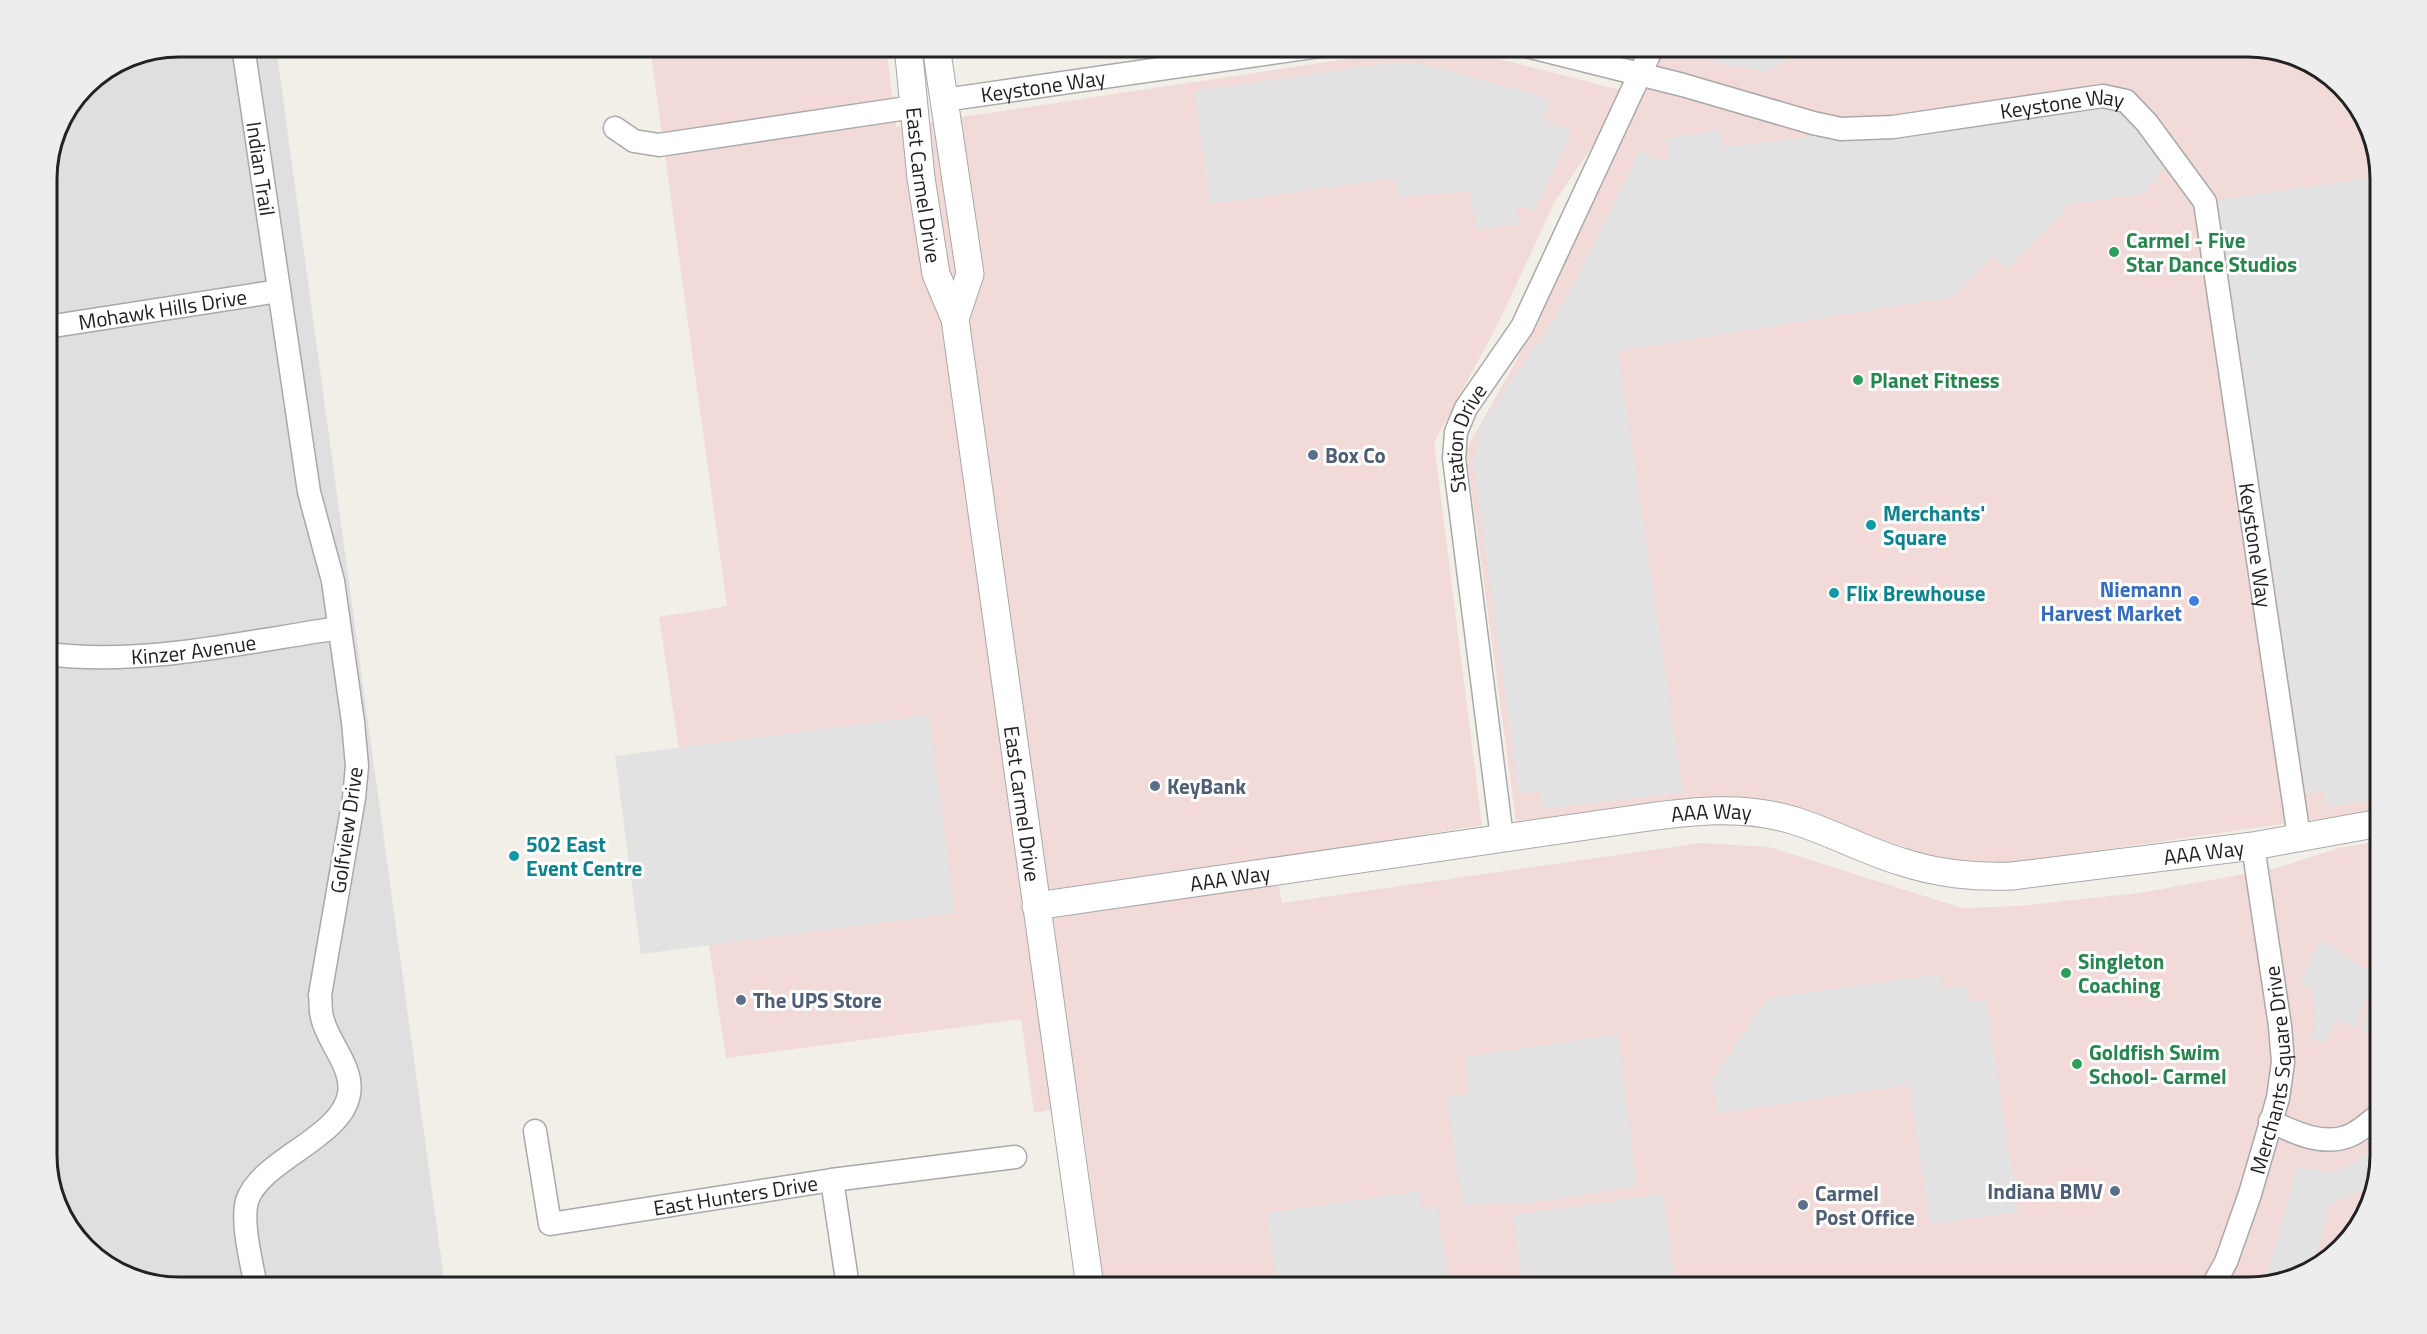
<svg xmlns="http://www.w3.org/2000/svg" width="2427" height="1334" font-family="'Titillium Web',sans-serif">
<rect width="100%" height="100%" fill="#f2efe9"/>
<path fill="#e0dfdf" d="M179 47H276L445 1287H179L113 1270 64 1222 47 1163V171L57 128 86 85 129 56Z"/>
<path fill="#f2dad9" d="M1433 46 1453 47 1620 90 1637 46H2248L2314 64 2358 106 2380 171V810L2011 863 1935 858 1770 800 1692 802 1516 821 1466 450 1528 340 1606 126 1555 201 1499 322 1434 443 1482 825 1274 859 1282 903 1701 843 1769 847 1962 908 2019 906 2139 893 2277 868 2339 848 2380 841V1155L2363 1221 2315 1270 2248 1287H1104L1080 1105 1034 1113 1021 1019 726 1058 659 617 727 606 650 47H886L896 127Z"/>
<path fill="#e2e2e2" d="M1716 47V46L1806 47 1768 72 1712 62Z
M1395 62 1429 65 1550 99 1544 119 1572 132 1534 211 1516 206 1519 224 1476 229 1470 191 1399 197 1394 178 1210 204 1194 91Z
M2103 96 2172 156 2145 193 2069 205 2046 231 2007 268 1992 257 1953 297 1618 351 1683 792 1543 809 1540 791 1519 794 1473 461 1481 424 1550 325 1572 287 1640 150 1659 161 1669 157 1666 138 1720 130 1724 147 1887 128Z
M2380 176V798L2327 807 2324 790 2306 793 2218 200Z
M929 715 955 913 641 954 615 756Z
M2320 940 2335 947 2361 967 2376 973 2356 1027 2340 1020 2334 1023 2326 1044 2312 1038 2316 1024 2313 991 2300 983Z
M1940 974 1943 989 1966 984 1970 1002 1986 1000 2018 1212 1933 1224 1929 1221 1910 1088 1906 1085 1717 1114 1712 1080 1768 998Z
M2380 974V1037L2361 1030Z
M1618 1034 1637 1186 1537 1202 1462 1205 1447 1097 1469 1094 1465 1057Z
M2380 1147V1155L2372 1188 2362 1189 2330 1204 2313 1270 2280 1279 2267 1275 2297 1167 2334 1173Z
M1419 1191 1422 1209 1437 1206 1449 1287H1277L1267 1213Z
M1663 1194 1676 1287H1523L1513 1215Z"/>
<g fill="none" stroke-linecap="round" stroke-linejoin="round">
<g stroke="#a9a9a9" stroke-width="25">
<g id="minor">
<path id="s1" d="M243 46 309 492 333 581 353 722 357 766 354 798 320 995C321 1002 320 1010 322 1017 327 1042 354 1067 349 1094 342 1138 260 1160 247 1201 241 1224 252 1264 256 1287"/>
<path id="s2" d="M1527 46 1683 85 1813 123 1841 129 1893 127 2103 96 2126 101 2147 123 2205 202 2299 837"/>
<path id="s3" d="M944 100 1320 46"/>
<path d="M615 128 634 141 659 145 914 107"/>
<path id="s4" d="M47 327 279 291"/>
<path id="s5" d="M47 654C144 666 244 642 339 628"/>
<path id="s6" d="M1502 838 1454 458 1456 432 1466 408 1522 327 1653 46"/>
<path d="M2270 1121C2295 1133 2326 1148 2353 1134 2363 1129 2372 1120 2380 1114"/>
<path id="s7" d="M535 1131 550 1224 832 1180 1015 1157"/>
<path d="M832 1180 848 1287"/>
<path id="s8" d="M2212 1287 2226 1262 2250 1194 2278 1098 2283 1062 2280 1026 2253 846"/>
</g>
</g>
<g stroke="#a9a9a9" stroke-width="29">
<g id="tertiary">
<path id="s9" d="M908 46 921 178 936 274 955 319 1090 1287"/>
<path d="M936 46 970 274 955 319"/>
<path id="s10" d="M1036 906 1642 818C1691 811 1743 805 1792 820 1829 831 1863 850 1899 861 1938 874 1972 877 2012 876L2253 846 2380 823"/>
</g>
</g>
<use href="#minor" stroke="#fff" stroke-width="22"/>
<use href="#tertiary" stroke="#fff" stroke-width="27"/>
</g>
<g fill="#2e9e5b" stroke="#fff" stroke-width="2">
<circle cx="2114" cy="252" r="6"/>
<circle cx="1858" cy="380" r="6"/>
<circle cx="2066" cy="973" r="6"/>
<circle cx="2077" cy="1064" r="6"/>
</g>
<g fill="#5c6f8a" stroke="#fff" stroke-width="2">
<circle cx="1313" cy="455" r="6"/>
<circle cx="1155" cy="786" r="6"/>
<circle cx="741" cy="1000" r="6"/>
<circle cx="2115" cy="1191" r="6"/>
<circle cx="1803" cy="1205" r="6"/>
</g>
<g fill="#0f9aa8" stroke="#fff" stroke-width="2">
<circle cx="1871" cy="525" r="6"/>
<circle cx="1834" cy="593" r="6"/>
<circle cx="514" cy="856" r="6"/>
</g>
<circle fill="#3f7fe0" stroke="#fff" stroke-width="2" cx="2194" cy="601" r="6"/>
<g text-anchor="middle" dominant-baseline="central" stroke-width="6" stroke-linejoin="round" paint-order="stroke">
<g font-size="21" fill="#222" stroke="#fff">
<text stroke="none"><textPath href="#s3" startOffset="100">Keystone Way</textPath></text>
<text stroke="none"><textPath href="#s2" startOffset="548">Keystone Way</textPath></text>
<text stroke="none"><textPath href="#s1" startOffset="124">Indian Trail</textPath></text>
<text stroke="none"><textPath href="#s9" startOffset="140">East Carmel Drive</textPath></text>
<text stroke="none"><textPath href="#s4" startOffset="117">Mohawk Hills Drive</textPath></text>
<text stroke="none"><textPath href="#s6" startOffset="405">Station Drive</textPath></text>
<text stroke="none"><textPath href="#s2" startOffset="1088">Keystone Way</textPath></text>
<text stroke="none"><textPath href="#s5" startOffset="147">Kinzer Avenue</textPath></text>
<text stroke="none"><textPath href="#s9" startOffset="768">East Carmel Drive</textPath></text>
<text stroke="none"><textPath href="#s10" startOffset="682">AAA Way</textPath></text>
<text transform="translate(346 830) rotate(-82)">Golfview Drive</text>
<text stroke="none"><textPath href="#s10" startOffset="1186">AAA Way</textPath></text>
<text stroke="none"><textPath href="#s10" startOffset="196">AAA Way</textPath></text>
<text stroke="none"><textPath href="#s8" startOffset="228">Merchants Square Drive</textPath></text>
<text stroke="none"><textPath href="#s7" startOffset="282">East Hunters Drive</textPath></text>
</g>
<g font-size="21" font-weight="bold" fill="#27864d" stroke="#fff" text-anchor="start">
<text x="2126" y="240">Carmel - Five<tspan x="2126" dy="24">Star Dance Studios</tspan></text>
<text x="1870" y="380">Planet Fitness</text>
<text x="2078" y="961">Singleton<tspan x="2078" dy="24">Coaching</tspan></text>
<text x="2089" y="1052">Goldfish Swim<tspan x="2089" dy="24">School- Carmel</tspan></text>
</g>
<g font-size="21" font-weight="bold" fill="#4e5e75" stroke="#fff" text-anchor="start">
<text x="1325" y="455">Box Co</text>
<text x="1167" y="786">KeyBank</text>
<text x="753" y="1000">The UPS Store</text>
<text x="2103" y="1191" text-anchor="end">Indiana BMV</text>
<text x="1815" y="1193">Carmel<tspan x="1815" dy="24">Post Office</tspan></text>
</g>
<g font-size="21" font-weight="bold" fill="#0d838f" stroke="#fff" text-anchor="start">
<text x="1883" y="513">Merchants'<tspan x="1883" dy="24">Square</tspan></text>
<text x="1846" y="593">Flix Brewhouse</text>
<text x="526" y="844">502 East<tspan x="526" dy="24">Event Centre</tspan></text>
</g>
<g font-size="21" font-weight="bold" fill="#366cbe" stroke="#fff" text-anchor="end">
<text x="2182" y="589">Niemann<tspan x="2182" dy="24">Harvest Market</tspan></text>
</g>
</g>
<path d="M0 0H2427V1334H0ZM179 57H2248A122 122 0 0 1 2370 179V1155A122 122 0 0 1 2248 1277H179A122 122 0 0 1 57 1155V179A122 122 0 0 1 179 57Z" fill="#ededed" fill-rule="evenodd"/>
<path fill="none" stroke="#222" stroke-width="3" d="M179 57H2248A122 122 0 0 1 2370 179V1155A122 122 0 0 1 2248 1277H179A122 122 0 0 1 57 1155V179A122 122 0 0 1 179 57Z"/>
</svg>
